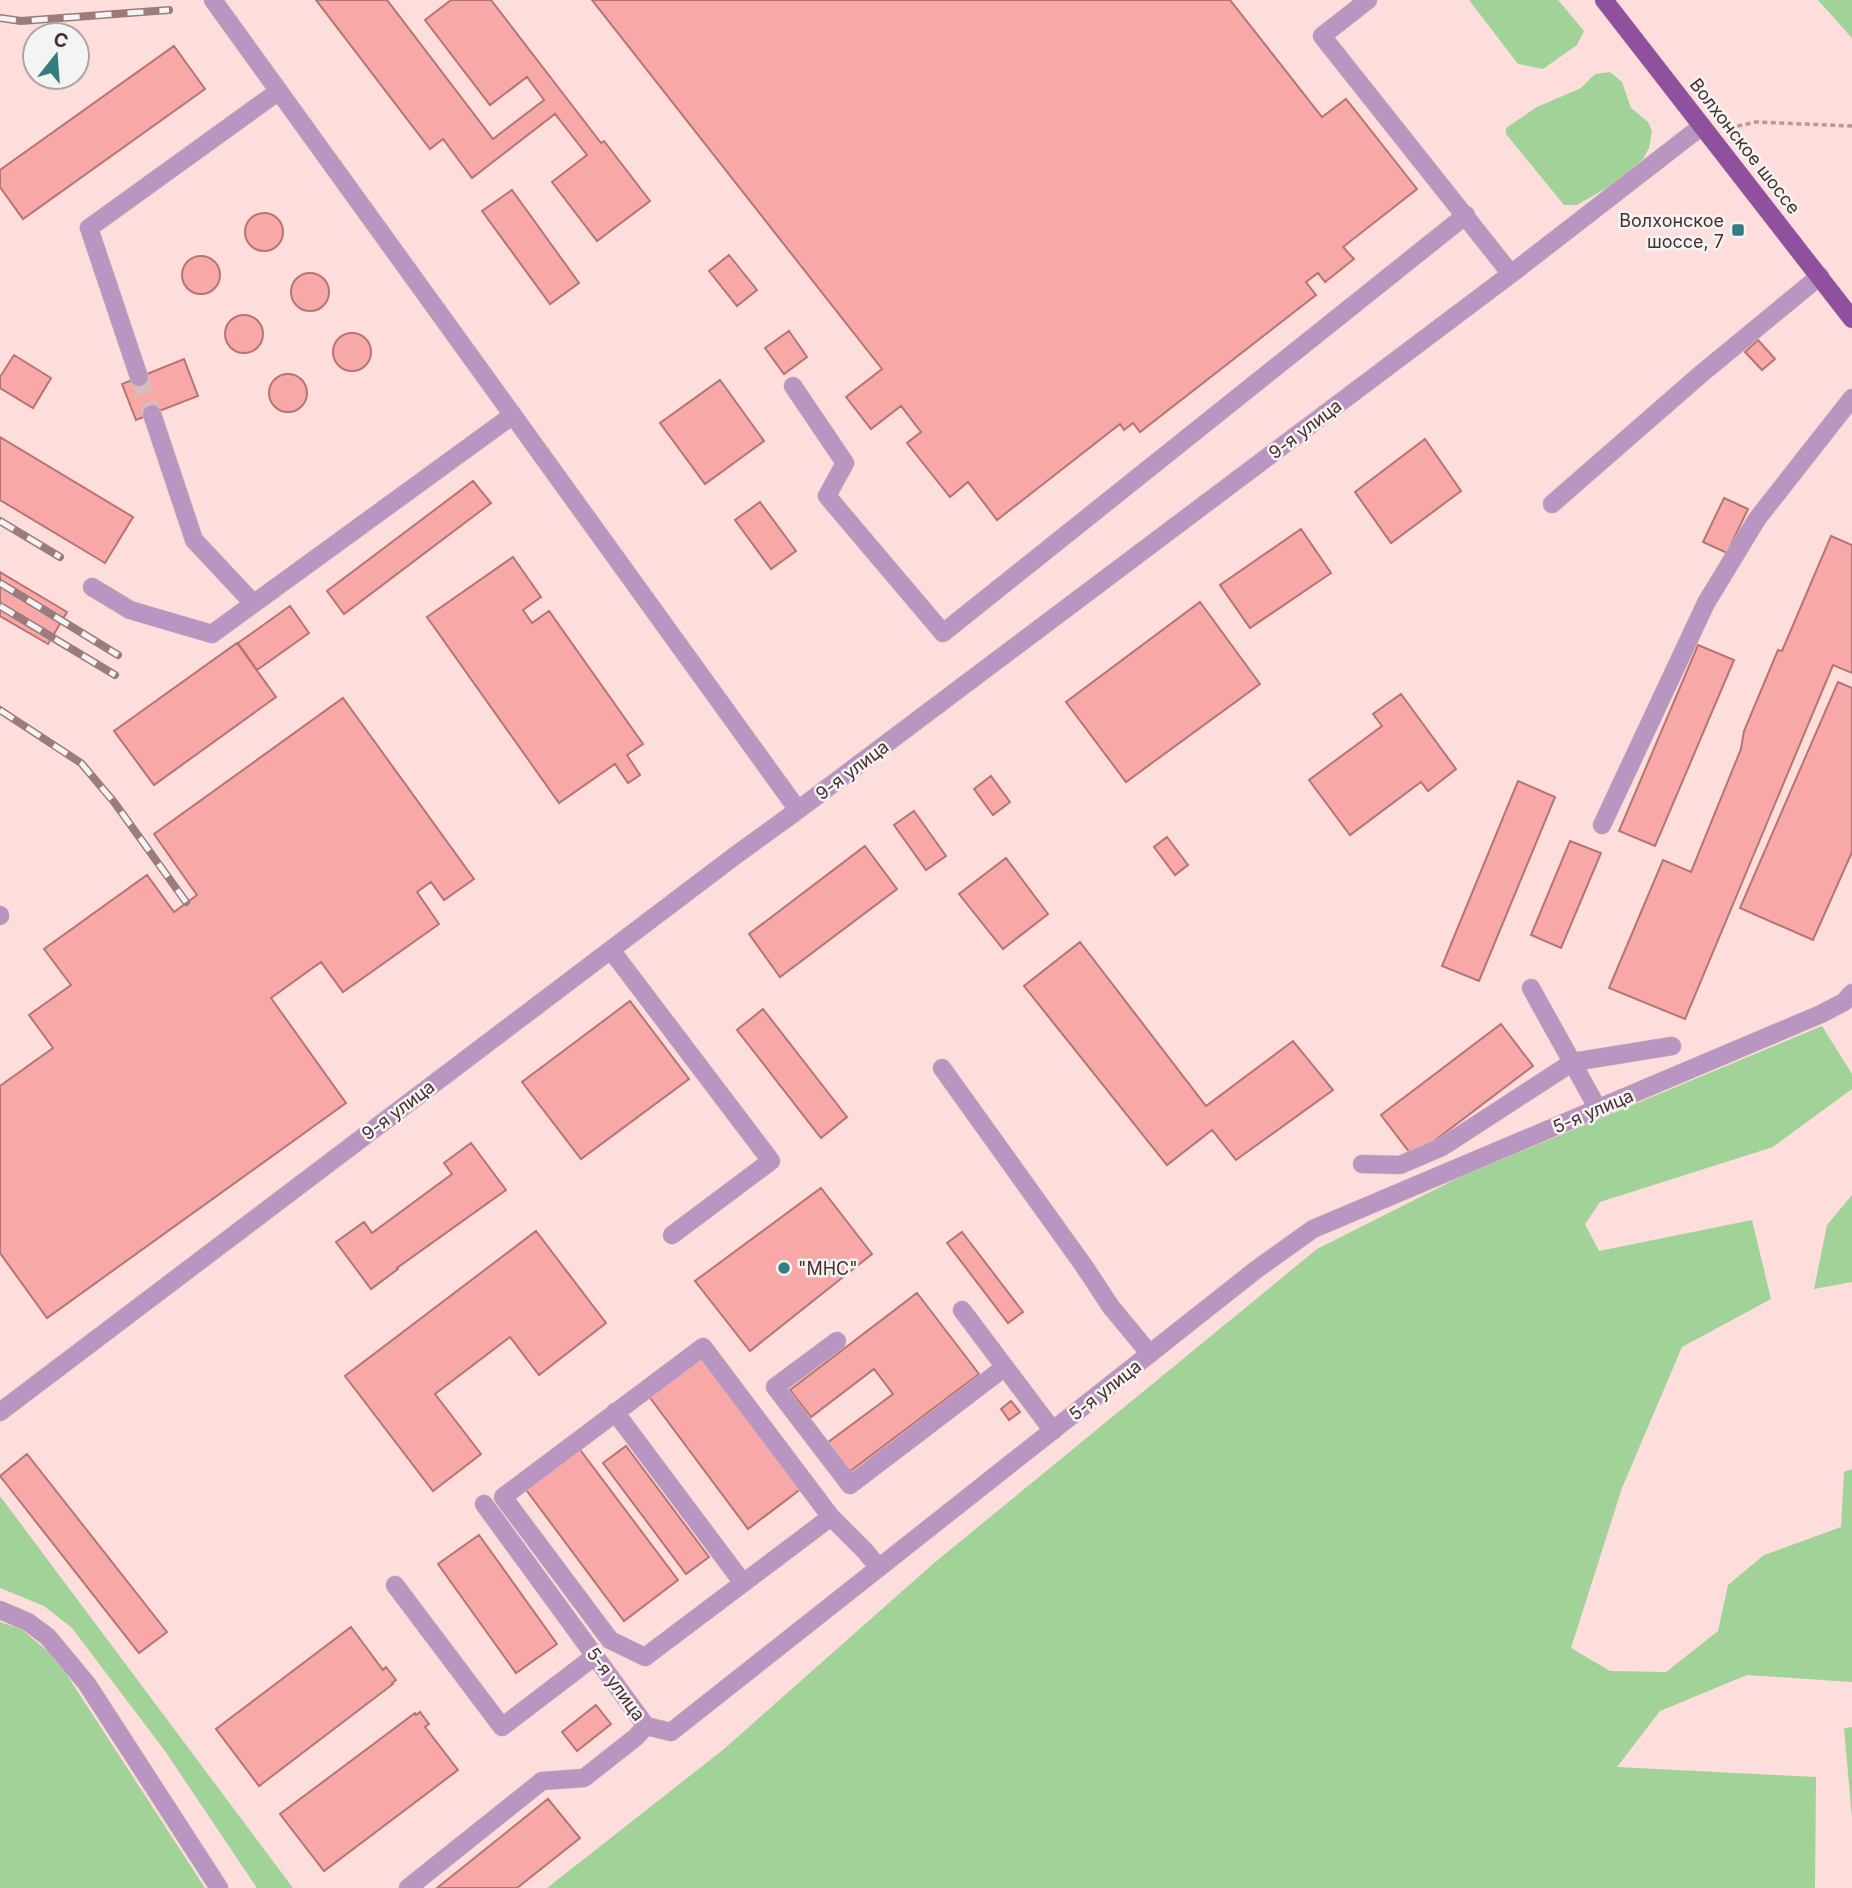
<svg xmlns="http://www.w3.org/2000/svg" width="1852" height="1888" font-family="Inter,sans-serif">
<rect width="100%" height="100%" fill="#fddedd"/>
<path fill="#a1d297" d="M1469 0H1558L1584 31 1577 45 1543 69 1518 64Z
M1818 0H1852V38Z
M1610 72 1622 82 1631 108 1648 122 1652 131 1649 148 1643 159 1617 182 1577 205H1564L1506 134V128L1537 107 1581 88 1595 74Z
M1822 1026 1852 1074V1089L1773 1147 1600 1202 1585 1224 1599 1251 1752 1220 1771 1299 1682 1347 1622 1488 1571 1648 1610 1671 1666 1672 1718 1631 1728 1585 1764 1555 1841 1527 1844 1472 1852 1469V1682L1747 1675 1660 1711 1617 1767 1816 1777 1815 1888H547L724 1749 934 1563 1317 1249 1462 1176Z
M1852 1195V1282L1814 1289 1827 1225Z
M0 1496 293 1888H257L165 1751 72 1628 44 1606 0 1588Z
M0 1622 21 1629 56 1658 205 1888H0Z
M1852 1727V1818L1844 1728Z"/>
<path fill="#f8a8a7" stroke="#b67473" stroke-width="2" d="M316 0H387L493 139 544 100 527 77 490 105 425 20 451 0H491L601 143 604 141 650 201 597 241 552 182 587 155 555 114 472 178 443 139 430 149Z
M592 0H1230L1322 117 1346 99 1417 189 1343 247 1354 259 1325 282 1318 273 1306 282 1316 295 1140 432 1133 423 1124 430 1120 424 997 520 968 482 950 497 907 443 921 432 901 406 871 429 846 397 882 369Z
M174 46 205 89 23 219 0 187V170Z
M512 190 579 283 550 304 482 211Z
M245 232a19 19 0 1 1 38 0a19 19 0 1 1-38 0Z
M729 255 757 290 737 306 709 271Z
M182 275a19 19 0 1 1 38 0a19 19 0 1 1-38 0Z
M291 292a19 19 0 1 1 38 0a19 19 0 1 1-38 0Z
M225 334a19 19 0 1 1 38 0a19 19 0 1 1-38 0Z
M789 331 807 357 784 374 765 348Z
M333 352a19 19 0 1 1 38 0a19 19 0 1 1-38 0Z
M1758 340 1775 359 1762 370 1745 352Z
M14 355 51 378 33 408 0 388V377Z
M184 359 198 396 136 420 122 384Z
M269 393a19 19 0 1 1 38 0a19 19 0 1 1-38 0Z
M720 380 764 441 705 484 660 423Z
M0 437 133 517 105 563 0 500Z
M1425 439 1461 491 1391 543 1355 492Z
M473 481 491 503 344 614 327 591Z
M1724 498 1748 509 1727 553 1703 542Z
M760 502 796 551 771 569 735 520Z
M1301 529 1331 573 1250 628 1220 585Z
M1831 536 1852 545V673L1833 665 1685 1019 1609 988 1663 860 1691 872 1741 749 1744 731 1778 650 1782 651Z
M513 557 541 597 523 610 532 623 549 611 643 744 627 755 640 775 628 783 615 764 559 803 427 617Z
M0 572 67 612 48 644 0 616Z
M1200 602 1260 684 1126 782 1066 702Z
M290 606 309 633 257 670 238 643Z
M237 643 276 697 154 785 114 731Z
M1698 645 1734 660 1655 846 1619 831Z
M1838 682 1852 688V852L1813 940 1740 908Z
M1401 694 1456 769 1428 791 1421 782 1350 835 1309 780 1382 726 1373 714Z
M343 698 474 879 444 900 431 882 417 892 439 924 343 992 321 962 271 998 346 1103 47 1318 0 1253V1086L53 1048 29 1015 71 985 44 949 147 875 174 912 197 895 154 834Z
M991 776 1010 802 993 815 974 789Z
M1518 781 1555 797 1479 981 1442 966Z
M914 811 946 856 926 870 894 825Z
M1167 837 1188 865 1175 875 1154 847Z
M1570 841 1601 853 1561 948 1531 935Z
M865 846 897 889 780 977 749 934Z
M1006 858 1048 914 1003 949 959 894Z
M1080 942 1206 1106 1293 1041 1333 1090 1236 1160 1212 1130 1167 1165 1024 986Z
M630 1001 689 1079 581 1159 522 1082Z
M763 1009 847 1117 821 1138 737 1030Z
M1501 1024 1533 1066 1413 1157 1381 1115Z
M471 1143 506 1190 397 1268 398 1269 371 1289 336 1242 364 1222 372 1233 452 1174 444 1163Z
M821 1188 872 1254 750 1351 695 1281Z
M536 1231 606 1323 539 1375 510 1337 435 1394 481 1454 433 1491 345 1376Z
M962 1232 1023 1312 1008 1323 947 1243Z
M917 1293 979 1374 849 1472 827 1443 893 1394 874 1369 811 1417 790 1390Z
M701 1355 802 1488 748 1529 648 1395Z
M1011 1401 1020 1412 1009 1420 1001 1409Z
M626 1446 709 1557 686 1574 603 1463Z
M578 1447 678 1580 624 1621 524 1487Z
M27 1454 167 1632 139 1653 0 1476Z
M479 1535 557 1644 516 1673 438 1564Z
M351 1627 383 1670 386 1667 396 1680 392 1683 393 1684 259 1786 216 1729Z
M596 1705 611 1724 577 1751 562 1732Z
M420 1712 429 1724 425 1727 458 1770 324 1871 280 1814 415 1713 416 1715Z
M548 1799 580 1838 517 1888H437Z"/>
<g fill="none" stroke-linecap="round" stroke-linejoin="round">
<path stroke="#d9bbba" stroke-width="18" stroke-dasharray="18 9" stroke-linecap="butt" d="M139 377 152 414"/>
<g stroke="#d9bbba" stroke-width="19">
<path id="minor" d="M213 0 798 810
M1368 0 1322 36 1511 274
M139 377 89 228 279 91
M793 386 845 463 827 496 943 633 1466 215
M152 414 194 540 253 603
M1552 504 1701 374 1820 276
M92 587 130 610 212 634 513 415
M1602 825 1706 603 1757 519 1852 398
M0 916V915
M611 950 771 1161 672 1235
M1531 988 1598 1109
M942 1068 1084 1266 1111 1307 1150 1354
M1362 1164 1400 1165 1442 1147 1573 1062 1672 1046
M962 1310 1053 1431
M837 1341 775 1387 850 1485 1005 1367
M0 1412 736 855 798 810 1511 274 1702 126
M615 1412 743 1583
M484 1504 646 1726 671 1732 1257 1269 1313 1229 1821 1014 1844 1002 1852 993
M831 1517 703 1347 503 1497 610 1640 645 1657 831 1517 865 1551 879 1568
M395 1585 502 1727 595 1656
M0 1610 28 1622 48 1637 87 1684 219 1888
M408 1888 542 1781 584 1778 636 1737 646 1726"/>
</g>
<g stroke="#d9bbba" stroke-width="19">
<path id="major" d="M1604 0 1852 319"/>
</g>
<path stroke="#b79998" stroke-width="3.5" stroke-dasharray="5 3.5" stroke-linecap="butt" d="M1729 128 1756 122 1852 126"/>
<use href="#minor" stroke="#b996c1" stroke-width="18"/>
<use href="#major" stroke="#8f509e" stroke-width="18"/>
<g stroke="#9a7c7c" stroke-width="8">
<path id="rail" d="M0 18 21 21 169 10
M0 521 60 557
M0 583 118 655
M0 606 115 675
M0 710 81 763 114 802 186 902"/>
</g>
<use href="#rail" stroke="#f4f4f4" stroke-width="5" stroke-dasharray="16" stroke-linecap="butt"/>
</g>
<g fill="#357d81" stroke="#f4f4f4" stroke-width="2.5">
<rect x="1731" y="223" width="14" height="14" rx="3.5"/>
<circle cx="784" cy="1268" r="7"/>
</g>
<g text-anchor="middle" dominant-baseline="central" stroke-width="5" stroke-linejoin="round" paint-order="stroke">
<g font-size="18" fill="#4b2e2e" stroke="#f4f4f4">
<text transform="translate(1745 146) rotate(52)">Волхонское шоссе</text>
<text transform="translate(1305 429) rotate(-37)">9-я улица</text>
<text transform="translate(852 770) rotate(-37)">9-я улица</text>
<text transform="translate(398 1110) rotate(-37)">9-я улица</text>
<text transform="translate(1593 1111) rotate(-23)">5-я улица</text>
<text transform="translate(1105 1390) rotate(-38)">5-я улица</text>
<text transform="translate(616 1684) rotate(54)">5-я улица</text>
</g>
<g font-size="18" fill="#4b2e2e" stroke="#f4f4f4" text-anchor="end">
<text x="1724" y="220">Волхонское<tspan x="1724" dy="21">шоссе, 7</tspan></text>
<text x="798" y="1268" text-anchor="start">"МНС"</text>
</g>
</g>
<g transform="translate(56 56) rotate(17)"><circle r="33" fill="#f4f4f4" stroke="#b0a5a5" stroke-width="2"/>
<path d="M0-5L12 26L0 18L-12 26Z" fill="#357d81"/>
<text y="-10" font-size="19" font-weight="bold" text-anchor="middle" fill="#4b2e2e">С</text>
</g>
</svg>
